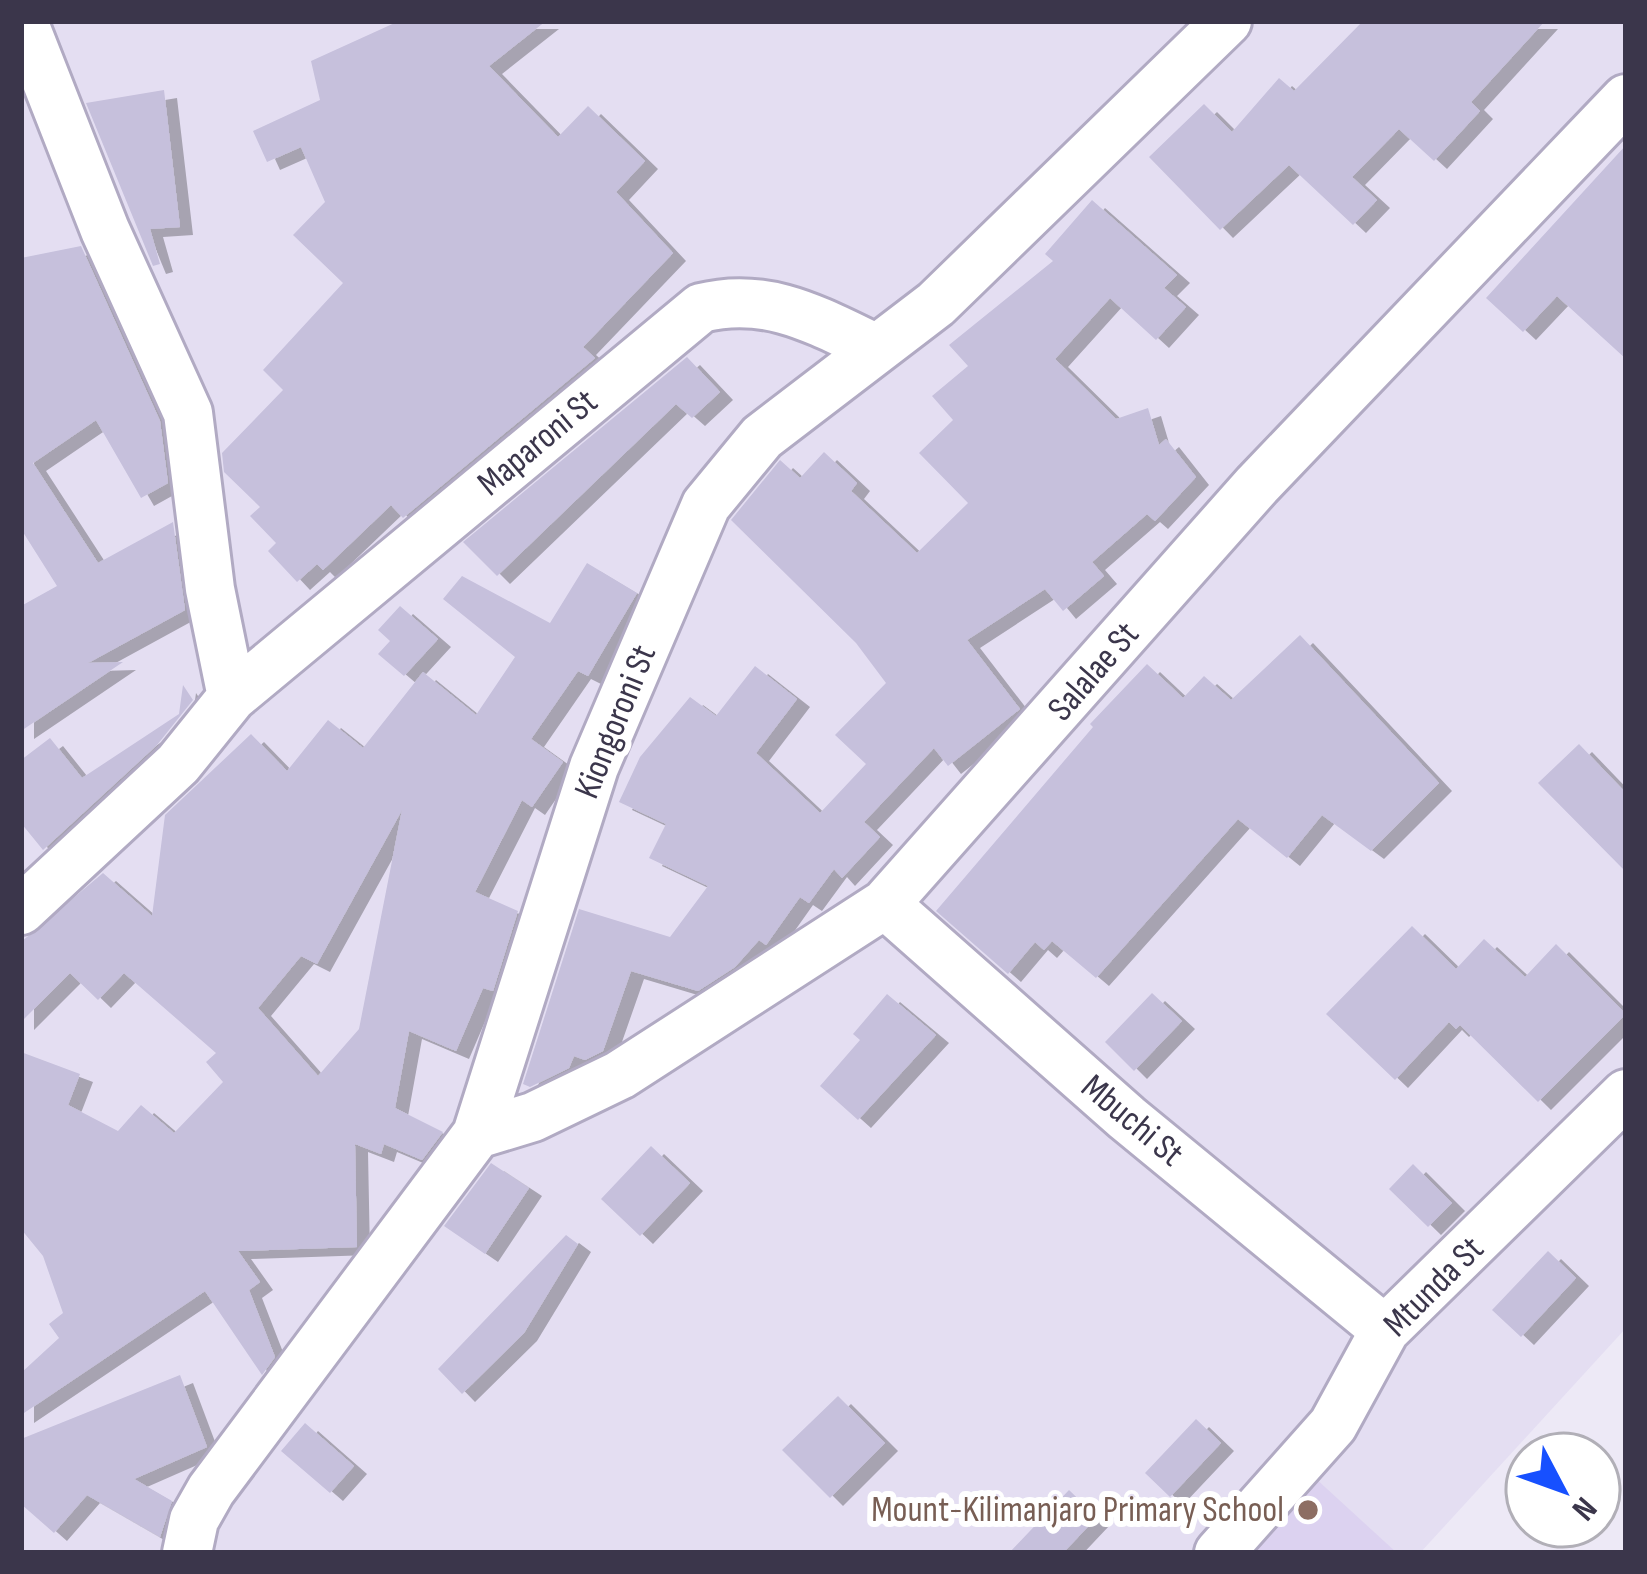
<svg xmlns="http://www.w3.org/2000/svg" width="1647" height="1574" font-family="'Sofia Sans Condensed',sans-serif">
<defs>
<filter id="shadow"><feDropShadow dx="13" dy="8" stdDeviation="0" flood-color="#0004"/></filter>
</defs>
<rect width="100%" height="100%" fill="#ede9f6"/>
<path fill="#e4def2" d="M21 21H1626V1328L1420 1553H21Z"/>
<path fill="#dcd2f0" d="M1302 1466 1397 1553H1231Z"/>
<path fill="#c6c0dc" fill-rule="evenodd" filter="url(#shadow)" d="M399 21H546L489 66 558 137 588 106 645 161 616 192 673 253 583 347 595 358 403 518 391 505 323 570 317 564 297 582 268 551 276 543 250 516 260 507 224 472 222 453 283 390 263 370 343 283 293 235 325 202 301 147 267 162 253 131 320 100 311 61Z
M1363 21H1545L1471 102 1480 111 1434 161 1399 129 1352 177 1377 200 1353 225 1289 165 1220 230 1149 157 1204 104 1232 132 1279 78 1294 91Z
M164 90 180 227 150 229 160 264 153 266 86 103Z
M1626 145V359L1557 296 1523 332 1486 298Z
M1092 200 1177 275 1164 288 1186 307 1156 340 1110 298 1055 359 1116 419 1148 408 1159 445 1166 439 1196 477 1155 521 1147 514 1092 562 1104 576 1063 611 1045 589 967 640 1020 709 948 766 934 748 864 822 880 837 842 878 834 869 809 903 800 897 766 945 759 940 735 967 698 991 631 971 603 1051 585 1060 574 1056 569 1068 530 1087 523 1084 579 909 670 937 708 886 649 858 666 824 619 802 640 757 690 697 716 716 755 666 797 699 756 753 820 813 866 764 835 735 886 683 856 643 731 520 780 460 800 478 824 452 857 483 851 491 917 553 968 503 919 453 953 420 932 396 968 366 949 345 1053 261 1045 254Z
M81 246 160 421 168 483 141 498 96 420 33 463 98 563 173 522 185 610 88 663 123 662 21 731V606L57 586 21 529V258Z
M687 357 720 392 692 418 676 404 497 576 463 542Z
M587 563 637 593 588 676 578 671 531 739 563 762 532 807 522 800 475 892 518 911 493 991 483 988 456 1051 409 1031 395 1108 443 1132 422 1160 384 1144 381 1154 355 1144 357 1247 238 1251 260 1282 249 1290 275 1357 262 1375 205 1291 21 1415V1373L59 1338 49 1324 63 1313 43 1256 21 1229V1052L80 1074 68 1105 118 1131 141 1105 174 1133 223 1082 206 1062 216 1053 124 973 98 1000 70 973 21 1022V942L103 873 152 916 165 815 251 734 287 771 328 720 363 748 423 672 476 715 515 657 443 599 462 576 550 623ZM402 810 359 1029 318 1076 258 1008 301 956 317 964Z
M400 606 438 639 404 676 378 654 390 641 378 630Z
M1300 635 1439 783 1371 851 1322 815 1287 858 1238 819 1096 978 1052 941 1044 950 1035 942 1008 974 936 911 1093 727 1090 724 1147 664 1183 698 1204 676 1231 700Z
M183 685 193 700 157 745 43 850 21 823V760L50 738 82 778 179 714Z
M1579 744 1626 793V872L1538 783Z
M1412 926 1456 969 1484 939 1525 977 1556 944 1626 1014 1538 1102 1460 1025 1456 1029 1449 1022 1395 1080 1326 1014Z
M1152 993 1182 1021 1134 1071 1105 1042Z
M887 994 936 1035 858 1120 820 1086 860 1040 853 1034Z
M651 1146 690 1183 640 1236 601 1199Z
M491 1163 529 1188 485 1254 444 1226Z
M1413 1164 1452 1203 1428 1227 1389 1189Z
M566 1235 578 1244 524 1333 462 1394 438 1369Z
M1548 1251 1576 1278 1521 1337 1492 1310Z
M180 1375 207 1447 134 1479 172 1501 160 1537 87 1495 54 1533 21 1504V1439Z
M838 1396 885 1443 830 1498 782 1450Z
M1196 1419 1221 1443 1170 1497 1145 1473Z
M305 1423 354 1466 330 1493 281 1451Z
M1069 1490 1097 1517 1063 1553H1009Z"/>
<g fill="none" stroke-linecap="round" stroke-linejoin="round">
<g stroke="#b1aac3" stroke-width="54">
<path id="minor" d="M232 697 701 308C768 291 818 321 877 349
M885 904 1127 1118 1385 1330
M21 910 178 764 232 697 210 589 188 413 105 230 23 21
M477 1134 533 1117 620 1075 885 904 1257 485 1626 99
M187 1553 194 1520 211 1490 477 1134 594 767 706 505 762 437 936 304 1227 21
M1219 1553 1333 1425 1385 1330 1626 1094"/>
</g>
<use href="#minor" stroke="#fff" stroke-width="48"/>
</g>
<circle fill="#8d6e63" stroke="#fff" stroke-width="4.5" cx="1308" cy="1510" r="12"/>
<g text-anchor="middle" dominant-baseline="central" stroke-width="12" stroke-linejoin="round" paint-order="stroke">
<g font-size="36" fill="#3b364b" stroke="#fff">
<text transform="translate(538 443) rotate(-40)">Maparoni St</text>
<text transform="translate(1094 672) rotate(-49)">Salalae St</text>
<text transform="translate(616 722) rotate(-68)">Kiongoroni St</text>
<text transform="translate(1132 1121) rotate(40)">Mbuchi St</text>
<text transform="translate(1434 1287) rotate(-45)">Mtunda St</text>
</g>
<g font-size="36" fill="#785e54" stroke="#fff" text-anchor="end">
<text x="1284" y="1510">Mount-Kilimanjaro Primary School</text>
</g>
</g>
<rect width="1647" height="1574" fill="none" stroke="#3b364b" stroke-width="48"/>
<g transform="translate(1563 1490) rotate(131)"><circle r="57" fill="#ffffff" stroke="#b1afb7" stroke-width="3"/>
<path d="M0-9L21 45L0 30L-21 45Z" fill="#1750ff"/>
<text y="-18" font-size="33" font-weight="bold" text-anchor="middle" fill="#3b364b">N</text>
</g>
</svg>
